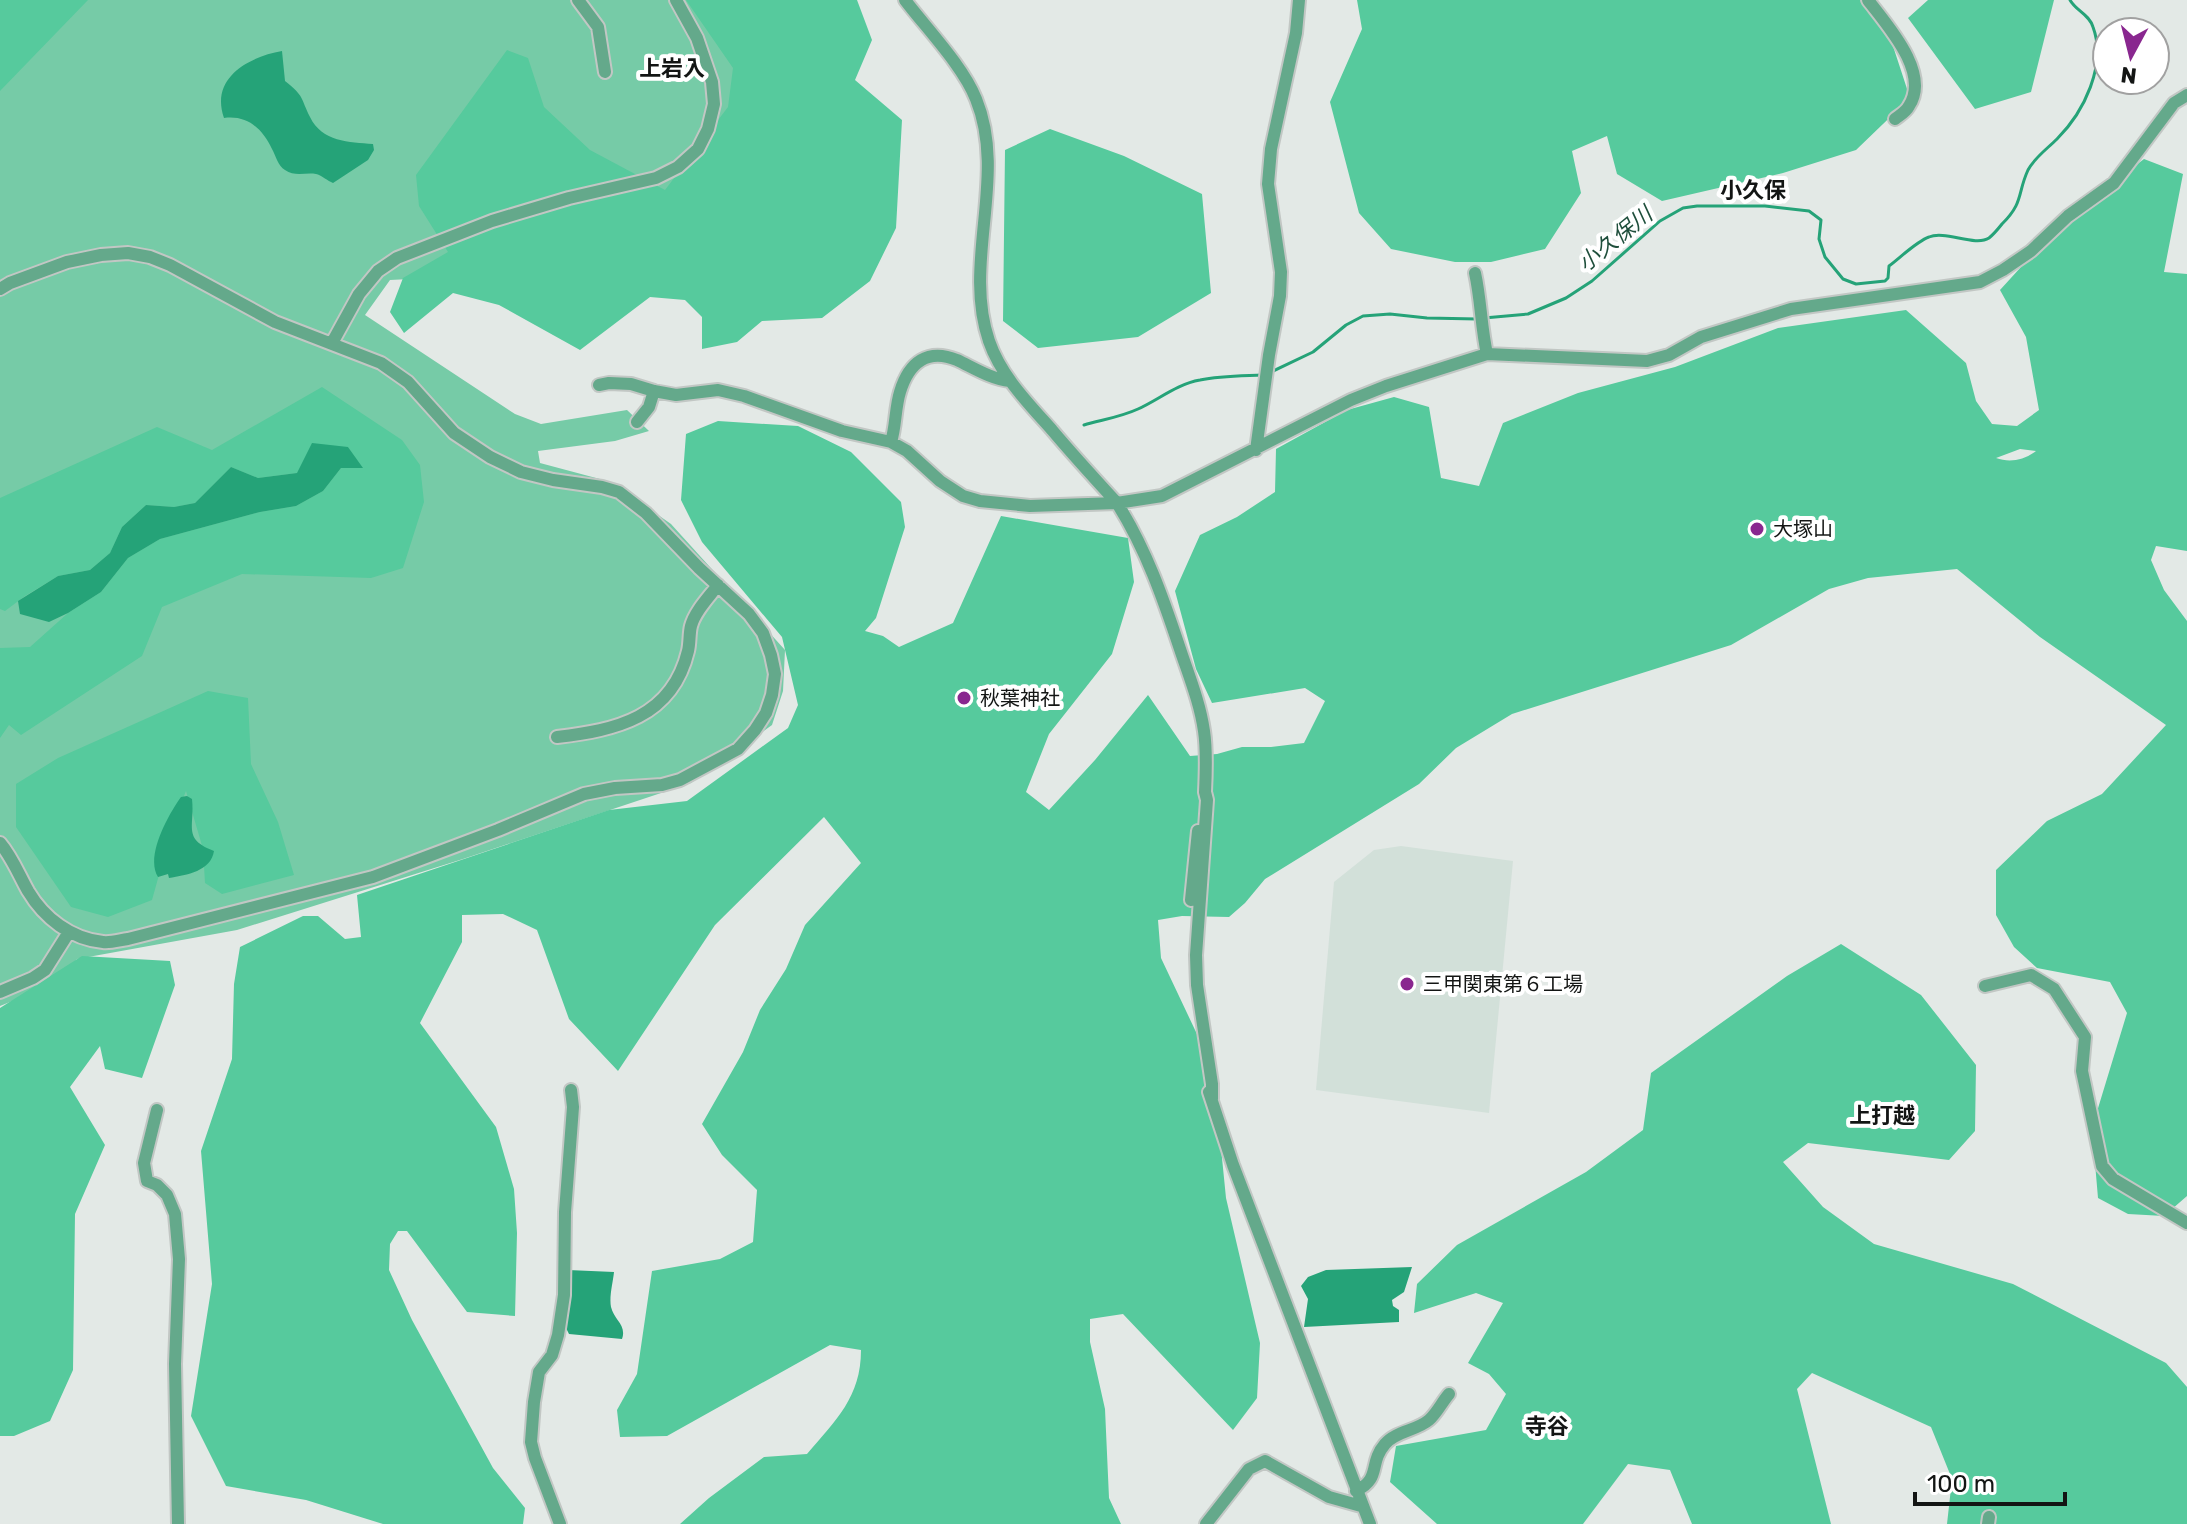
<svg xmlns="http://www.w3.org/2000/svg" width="2187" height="1524" font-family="Rubik,'Noto Sans JP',sans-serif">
<rect width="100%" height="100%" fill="#e3e9e6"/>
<path fill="#d2e0d9" d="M1401 846 1513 861 1489 1113 1316 1090 1334 882 1374 850Z"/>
<path fill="#76cba7" d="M0 0H826L854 114 489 275 390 280 365 315 515 414 541 424 627 410 649 431 615 441 538 451 540 463 611 482 671 524 785 650 783 691 772 725 691 783 463 859 237 930 77 959 57 983 0 1006Z"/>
<path fill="#56ca9d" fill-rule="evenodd" d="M0 0H88L0 91Z
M686 0H857L872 40 855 80 902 120 896 228 870 281 822 318 762 321 737 342 702 349V317L685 300 650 297 580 350 499 305 453 293 404 333 390 312 403 278 448 252 419 206 416 175 507 50 528 58 544 107 590 150 665 190 728 107 733 68Z
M1357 0H1861L1892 43 1910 98 1856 150 1783 173 1662 201 1617 174 1607 136 1572 151 1581 193 1545 249 1491 262H1455L1391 249 1359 213 1330 102 1362 29Z
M1928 0H2054L2031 92 1975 109 1908 18Z
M1050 129 1124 156 1202 194 1211 293 1138 337 1038 348 1003 321 1005 150Z
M2144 159 2183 174 2164 272 2187 274V551L2156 546 2151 560 2164 590 2187 621V1196L2164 1216 2128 1214 2098 1198 2092 1128 2127 1013 2110 982 2037 968 2014 947 1996 915V870L2047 821 2102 794 2166 725 2040 637 1957 569 1868 578 1829 589 1731 645 1512 714 1456 748 1419 784 1265 879 1245 903 1229 917 1182 916 1158 920 1161 958 1213 1068 1226 1198 1260 1343 1257 1398 1233 1430 1123 1314 1090 1319V1342L1105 1409 1109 1498 1121 1524H680L709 1498 764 1457 807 1454C836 1420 861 1397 861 1350L830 1345 667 1436 620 1437 617 1410 637 1374 652 1271 720 1259 753 1242 757 1190 722 1155 702 1124 743 1052 760 1010 786 969 805 925 861 863 824 817 715 925 618 1071 569 1019 537 930 503 914 462 915V942L420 1023 496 1127 514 1189 517 1233 515 1316 467 1312 407 1231H398L390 1244 389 1270 412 1320 493 1468 525 1508 523 1524H383L306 1500 226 1486 191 1416 212 1284 201 1151 232 1059 234 984 240 947 303 916H318L345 939 361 937 357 895 609 810 687 801 788 728 798 705 782 637 702 542 681 500 686 434 718 421 798 426 851 452 901 502 905 527 876 618 865 631 883 636 899 647 953 623 1001 516 1128 538 1134 582 1112 654 1049 734 1026 792 1049 810 1095 760 1148 695 1190 756 1217 754 1242 747H1271L1304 743 1325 701 1305 688 1212 703 1196 669 1175 591 1200 535 1237 517 1275 492 1276 449 1347 410 1394 397 1429 407 1441 478 1479 486 1503 423 1578 393 1675 367 1778 328 1906 310 1966 363 1976 401 1992 424 2017 426 2039 410 2026 337 2000 290 2063 221ZM2020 449 2036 451C2024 460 2010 463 1996 458Z
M322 387 402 440 420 465 424 502 403 568 371 578 242 574 162 607 142 656 21 735 9 725 0 738V648L30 647 68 613 101 592 128 558 160 539 260 512 296 506 323 491 341 468H362L348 447 297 473 258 478 231 467 195 503 174 507 146 505 122 527 110 553 90 570 58 576 25 596 5 611 0 609V498L157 427 212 450Z
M208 691 248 698 251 764 278 822 294 875 222 894 205 883 203 849 186 791 174 821 152 900 108 917 71 907 16 827V784L58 758Z
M1841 944 1921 995 1976 1065 1975 1131 1949 1160 1808 1143 1783 1162 1823 1207 1874 1244 2013 1284 2166 1363 2187 1387V1524H1947L1952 1479 1931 1427 1812 1373 1797 1389 1831 1524H1692L1670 1470 1628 1464 1583 1524H1437L1390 1482 1396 1446 1486 1430 1506 1394 1489 1374 1468 1363 1503 1303 1476 1293 1414 1313 1417 1284 1457 1245 1586 1172 1643 1130 1651 1073 1787 976Z
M82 956 170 961 175 985 142 1078 105 1069 100 1046 70 1087 105 1145 75 1214 73 1370 50 1421 14 1436H0V1008Z"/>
<path fill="#25a378" d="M282 51 285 81C305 97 300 97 310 117 322 142 349 142 373 144L374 150 368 160 333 183C328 181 321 175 316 174 306 172 295 177 285 170 278 166 276 156 272 149 262 128 247 115 224 118 210 78 248 57 282 51Z
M312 443 348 447 363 468H341L323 491 296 506 260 512 160 539 128 558 101 592 68 613 49 622 20 614 18 601 58 576 90 570 110 553 122 527 146 505 174 507 195 503 231 467 258 478 297 473Z
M187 796 192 799C195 827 182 839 214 851 211 871 187 875 169 878L168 874 158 877C145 857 168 815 181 797Z
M1412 1267 1404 1292 1392 1300 1393 1306 1399 1310V1322L1304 1327 1308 1299 1301 1286 1308 1277 1326 1270Z
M568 1270 614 1272C613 1282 609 1297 611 1307 614 1320 627 1325 622 1339L569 1334 565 1326Z"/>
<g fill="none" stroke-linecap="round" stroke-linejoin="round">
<path stroke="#25a378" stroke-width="3" d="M1484 318 1528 314 1566 298 1592 281 1660 221 1683 208 1697 206H1765L1809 211 1821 220 1819 239 1825 257 1843 279 1856 284 1885 281 1888 278 1889 266C1900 258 1917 241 1929 237 1945 230 1975 247 1989 238 1994 234 1998 229 2002 224 2024 202 2017 194 2028 170 2035 157 2047 149 2057 139 2084 112 2107 65 2093 27 2089 14 2076 11 2070 0
M1269 373 1313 352 1346 325 1363 316 1390 314 1427 318 1477 319
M1084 425C1101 420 1121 417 1138 409 1158 400 1177 384 1200 380 1220 376 1241 376 1262 375"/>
<g stroke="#c2c7c4" stroke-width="16">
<path id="minor" d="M578 0 598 27 605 72
M905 0C927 29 963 66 976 99 1008 177 962 262 989 341 1001 376 1028 403 1052 430 1073 455 1095 479 1117 503 1146 549 1163 598 1180 649 1189 676 1200 703 1204 731 1207 751 1206 772 1205 792L1207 800 1196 955 1197 985 1212 1084V1099
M1868 0C1887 25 1931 73 1909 106 1906 112 1900 115 1895 119
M1475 273C1481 300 1481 327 1487 354
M0 289 10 283 67 262 101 255 128 253 150 257 170 265 275 322 381 363 408 382 454 433 490 457 521 472 553 480 602 487 619 492 646 513 699 568 749 614 763 633 771 655 775 674 772 695 766 713 755 730 738 749 680 780 662 785 615 788 584 794 498 830 373 877 128 939C120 940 111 943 103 942 71 939 44 918 28 891 19 875 12 857 0 843
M332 343 359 294 378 271 397 258 492 221 569 198 656 178 678 167 698 149 708 129 714 104 712 82 697 38 676 0
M599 385 609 383 631 384 654 391 676 395 718 390 744 396 842 431 891 442 907 451 940 481 963 496 980 501 1030 506 1117 503 1162 496 1351 400 1386 386 1487 354 1647 361 1669 355 1701 337 1791 309 1980 282 2003 270 2031 251 2068 216 2114 183 2174 103 2187 95
M637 422 649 407 654 391
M891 442C896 426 895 408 900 392 909 362 928 348 957 360 974 368 991 379 1010 381
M1256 450 1269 355 1280 296 1281 272 1268 184 1271 149 1296 33 1299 0
M557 737C616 730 672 718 688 651 690 643 689 634 691 626 695 611 709 597 718 585
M1191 900 1198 831
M1985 986 2031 975 2054 989 2085 1037 2082 1071 2102 1166 2113 1179 2187 1223
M0 992 33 978 45 970 69 932
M1209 1092 1233 1165 1370 1524
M157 1110 144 1163 147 1181 157 1185 167 1195 175 1214 179 1259 175 1364 178 1524
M1356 1491C1382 1478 1368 1464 1385 1444 1396 1431 1416 1431 1429 1420 1437 1413 1442 1402 1449 1394
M560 1524 535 1458 531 1442 534 1402 539 1372 552 1355 558 1335 564 1295 565 1212 573 1107 571 1090
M1206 1524 1249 1469 1265 1461 1329 1497 1361 1506
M1988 1524 1989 1517"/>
</g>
<use href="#minor" stroke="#64a98b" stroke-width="12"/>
</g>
<g fill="#89278f" stroke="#fff" stroke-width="3">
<circle cx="1757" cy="529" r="8"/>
<circle cx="964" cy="698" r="8"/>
<circle cx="1407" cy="984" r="8"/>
</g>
<g text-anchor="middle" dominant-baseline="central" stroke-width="8" stroke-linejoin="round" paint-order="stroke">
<g font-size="20" fill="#131514" stroke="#fff" text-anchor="start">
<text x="1773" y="529">大塚山</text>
<text x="980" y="698">秋葉神社</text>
<text x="1423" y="984">三甲関東第６工場</text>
</g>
<g font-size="22" font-weight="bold" fill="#131514" stroke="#fff">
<text x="672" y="68">上岩入</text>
<text x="1753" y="190">小久保</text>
<text x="1882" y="1115">上打越</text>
<text x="1547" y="1426">寺谷</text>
</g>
<g font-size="22" font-style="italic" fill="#1f4f3c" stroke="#fff">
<text transform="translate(1615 239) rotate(-39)">小久保川</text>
</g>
</g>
<g transform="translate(2131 56) rotate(187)"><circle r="38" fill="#ffffff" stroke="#a1a1a1" stroke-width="2"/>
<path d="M0-6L14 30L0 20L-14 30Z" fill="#89278f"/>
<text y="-12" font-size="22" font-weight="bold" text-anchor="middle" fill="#131514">N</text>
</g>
<path d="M1915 1492v12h150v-12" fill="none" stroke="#131514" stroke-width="4"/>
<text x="1927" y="1492" font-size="24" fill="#131514" stroke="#ffffff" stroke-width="6" paint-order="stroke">100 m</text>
</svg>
